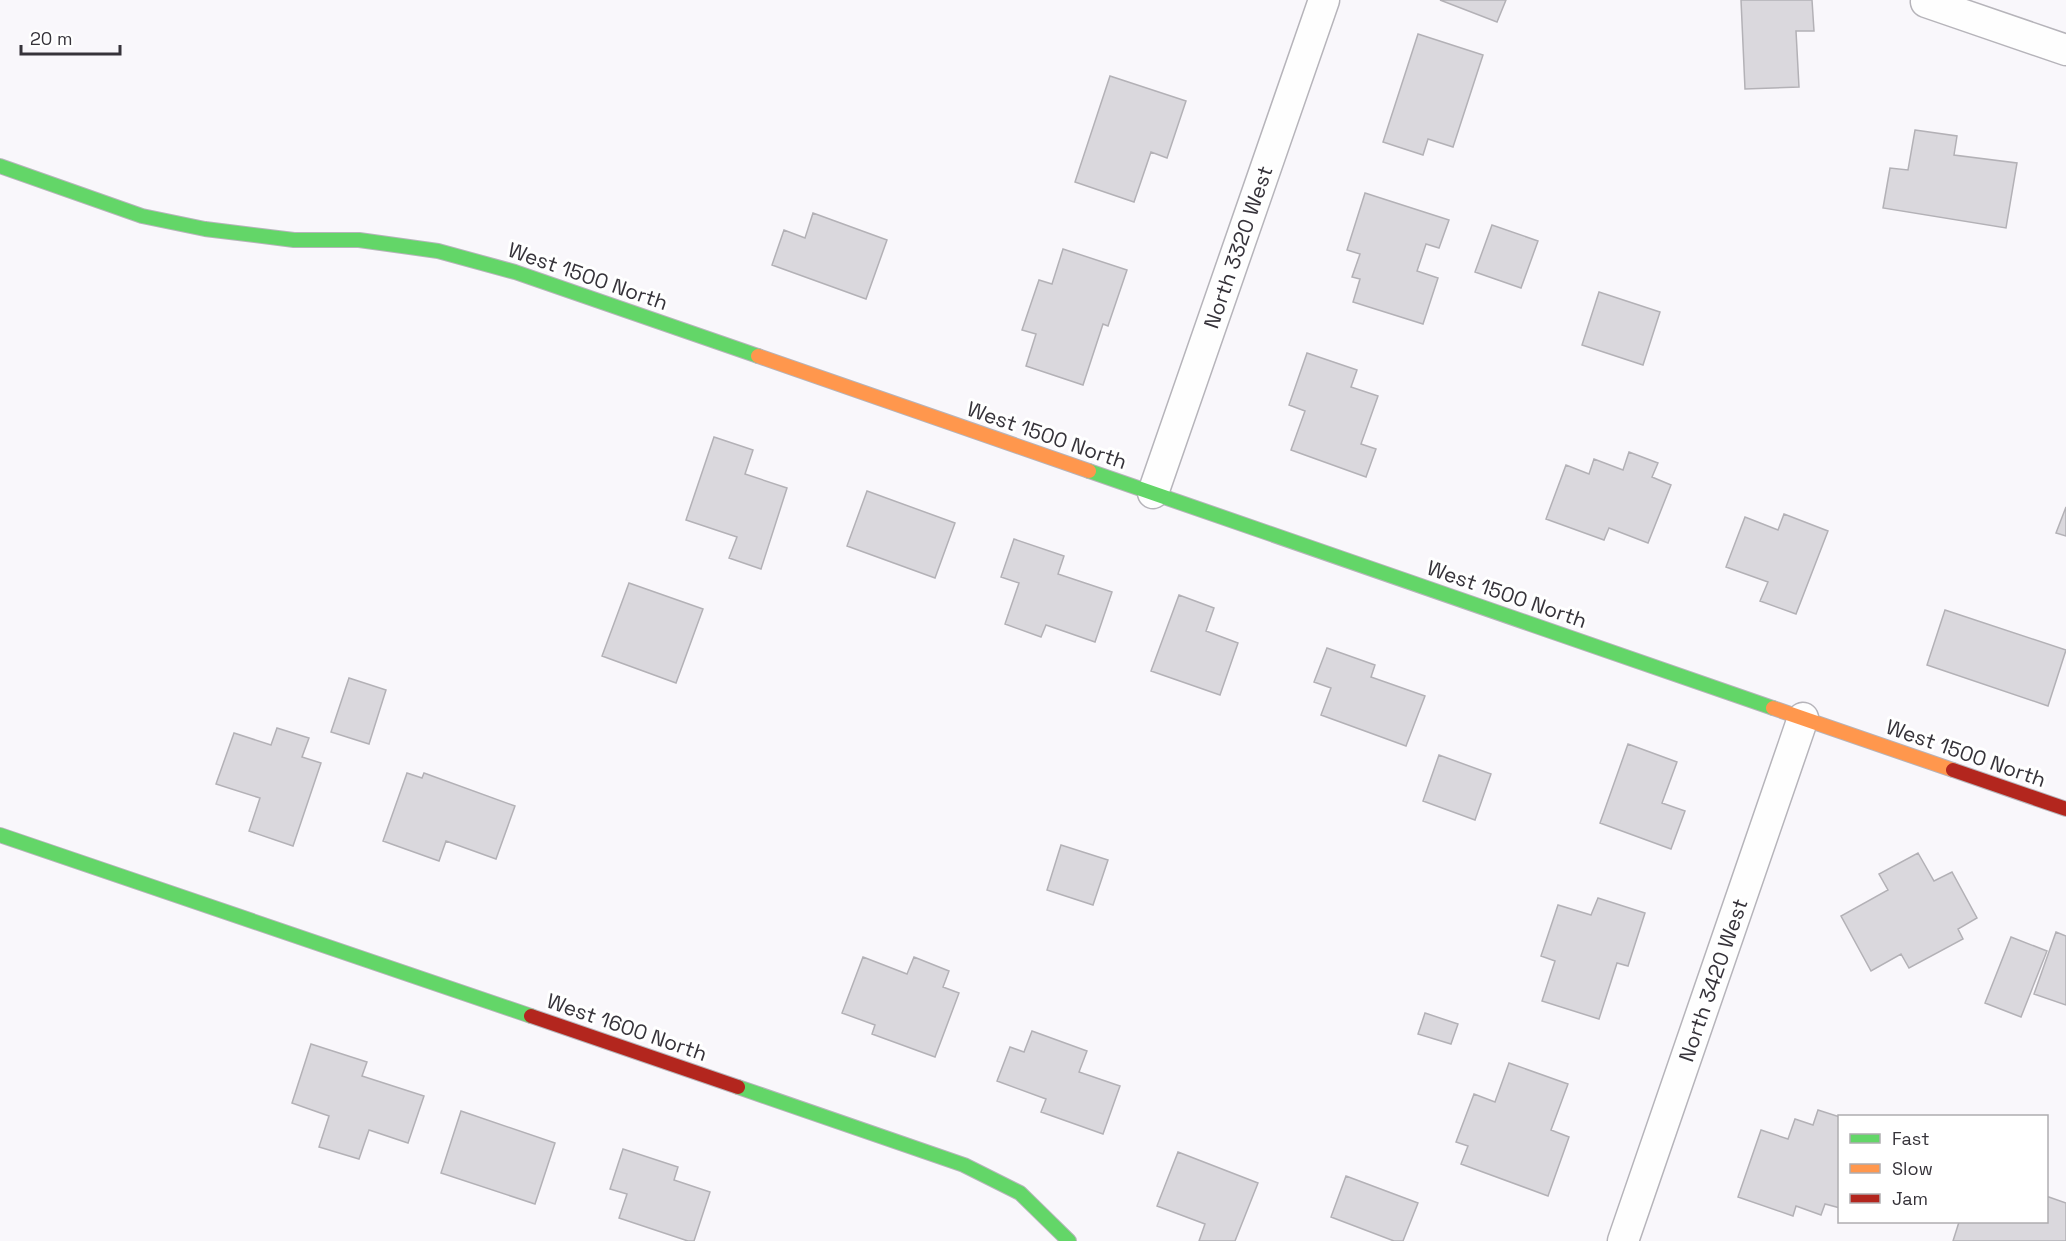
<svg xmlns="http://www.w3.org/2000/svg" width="2066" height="1241" font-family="'Space Grotesk',sans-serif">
<rect width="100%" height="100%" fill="#f9f7fb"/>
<path fill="#dad8dd" stroke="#b3b1b6" stroke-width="1.5" d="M1440 0H1506L1497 22Z
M1741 0H1812L1814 31H1796L1799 87 1745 89Z
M1418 34 1483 55 1453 147 1428 139 1423 155 1383 142Z
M1110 76 1186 101 1167 158 1151 152 1134 202 1075 182Z
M1915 130 1957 136 1954 155 2017 163 2006 228 1883 208 1890 168 1908 170Z
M1365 193 1449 220 1439 248 1426 244 1417 271 1438 278 1423 324 1353 302 1360 279 1352 277 1360 254 1347 250Z
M813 213 887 240 866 299 772 265 784 230 805 238Z
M1492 225 1538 241 1521 288 1475 272Z
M1063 249 1127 270 1108 326 1103 324 1083 385 1026 366 1036 334 1022 330 1039 280 1052 284Z
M1599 292 1660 312 1643 365 1582 345Z
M1307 353 1357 370 1351 387 1378 396 1361 444 1376 449 1366 477 1291 450 1305 411 1289 405Z
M714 437 753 450 745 474 787 488 761 569 729 558 737 537 686 520Z
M1629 452 1658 463 1652 477 1671 485 1648 543 1609 528 1604 540 1546 519 1566 465 1589 474 1594 459 1623 470Z
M867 491 955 523 935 578 847 546Z
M2066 507V536L2056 533Z
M1784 514 1828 531 1796 614 1760 601 1768 582 1726 567 1745 517 1778 530Z
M1014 539 1064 556 1058 574 1112 592 1095 642 1046 625 1041 637 1005 624 1019 583 1001 577Z
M629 583 703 609 676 683 602 656Z
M1179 595 1214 608 1206 631 1238 643 1220 695 1151 671Z
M1945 610 2066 650 2048 706 1927 665Z
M1327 648 1375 665 1371 677 1425 696 1406 746 1321 715 1331 688 1314 682Z
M349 678 386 690 369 744 331 732Z
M277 728 309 738 302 757 321 763 293 846 249 831 260 798 216 784 234 733 271 745Z
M1628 744 1677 762 1662 803 1685 811 1671 849 1600 823Z
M1439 755 1491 774 1475 820 1423 801Z
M407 773 422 778 424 773 515 806 496 859 446 841 439 861 383 841Z
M1061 845 1108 860 1093 905 1047 890Z
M1918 853 1934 881 1952 872 1977 918 1958 929 1963 939 1909 968 1901 954 1871 971 1841 916 1888 890 1879 874Z
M1598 898 1645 913 1628 966 1617 963 1599 1019 1542 1001 1555 961 1541 956 1558 905 1591 915Z
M2056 932 2066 936V1005L2034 994Z
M2011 937 2047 951 2021 1017 1985 1003Z
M863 957 907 974 914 957 949 971 943 987 959 993 935 1057 872 1034 875 1025 842 1013Z
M1425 1013 1458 1024 1451 1044 1418 1034Z
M1032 1031 1087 1051 1079 1072 1120 1086 1103 1134 1041 1112 1046 1099 997 1081 1010 1047 1024 1052Z
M311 1044 367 1062 362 1076 424 1096 408 1143 369 1130 359 1159 319 1147 329 1116 292 1103Z
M1509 1063 1568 1084 1551 1130 1569 1137 1548 1196 1461 1164 1468 1146 1456 1142 1474 1094 1495 1102Z
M1818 1110 1840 1117V1208L1825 1204 1821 1215 1796 1206 1793 1216 1738 1197 1761 1130 1788 1139 1795 1119 1813 1125Z
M461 1111 555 1143 535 1204 441 1173Z
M623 1149 678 1167 674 1180 710 1192 694 1241H688L619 1218 627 1194 610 1189Z
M1178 1152 1258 1183 1235 1241H1199L1205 1224 1157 1206Z
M1346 1176 1418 1203 1403 1241H1394L1331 1217Z
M2046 1196 2066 1203V1241H1953L1959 1222H2046Z"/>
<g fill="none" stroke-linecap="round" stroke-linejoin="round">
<g stroke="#b6b4ba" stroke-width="33">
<path id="street" d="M1926 2 2066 50
M1153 493 1324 0
M1623 1241 1803 718"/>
</g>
<g stroke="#b6b4ba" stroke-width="16">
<path id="fast" d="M0 166 142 216 205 229 294 240H359L438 251 515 272 758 356
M1089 471 1773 708
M0 835 531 1016
M738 1087 964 1165 1020 1193 1069 1241"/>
</g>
<g stroke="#b6b4ba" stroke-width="16">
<path id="slow" d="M758 356 1089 471
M1773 708 1953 770"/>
</g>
<g stroke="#b6b4ba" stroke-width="16">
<path id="jam" d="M1953 770 2066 809
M531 1016 738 1087"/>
</g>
<use href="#street" stroke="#fefefe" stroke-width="30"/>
<use href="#fast" stroke="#63d668" stroke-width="14"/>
<use href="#slow" stroke="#ff974d" stroke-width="14"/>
<use href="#jam" stroke="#b3261e" stroke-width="14"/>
</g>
<g text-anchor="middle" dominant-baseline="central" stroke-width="6" stroke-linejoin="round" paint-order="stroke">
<g font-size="21" fill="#36333a" stroke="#fff">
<text transform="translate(1238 247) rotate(-71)">North 3320 West</text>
<text transform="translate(588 276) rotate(19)">West 1500 North</text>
<text transform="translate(1047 435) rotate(19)">West 1500 North</text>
<text transform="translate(1507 594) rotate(19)">West 1500 North</text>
<text transform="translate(1966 753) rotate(19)">West 1500 North</text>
<text transform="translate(1713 980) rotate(-71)">North 3420 West</text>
<text transform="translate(627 1027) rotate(19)">West 1600 North</text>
</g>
</g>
<rect x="1838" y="1115" width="210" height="108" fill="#ffffff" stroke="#afadb0" stroke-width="1.5"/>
<rect x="1850" y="1134" width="30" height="9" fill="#63d668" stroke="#afadb0" stroke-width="1.5"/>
<text x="1892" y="1145" font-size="18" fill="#36333a">Fast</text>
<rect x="1850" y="1164" width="30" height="9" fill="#ff974d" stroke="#afadb0" stroke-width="1.5"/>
<text x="1892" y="1175" font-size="18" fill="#36333a">Slow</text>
<rect x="1850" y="1194" width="30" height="9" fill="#b3261e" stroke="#afadb0" stroke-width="1.5"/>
<text x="1892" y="1205" font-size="18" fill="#36333a">Jam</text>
<path d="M21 45v9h99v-9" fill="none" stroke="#36333a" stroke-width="3"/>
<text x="30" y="45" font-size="18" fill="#36333a" stroke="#ffffff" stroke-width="4.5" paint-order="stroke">20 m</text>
</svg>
